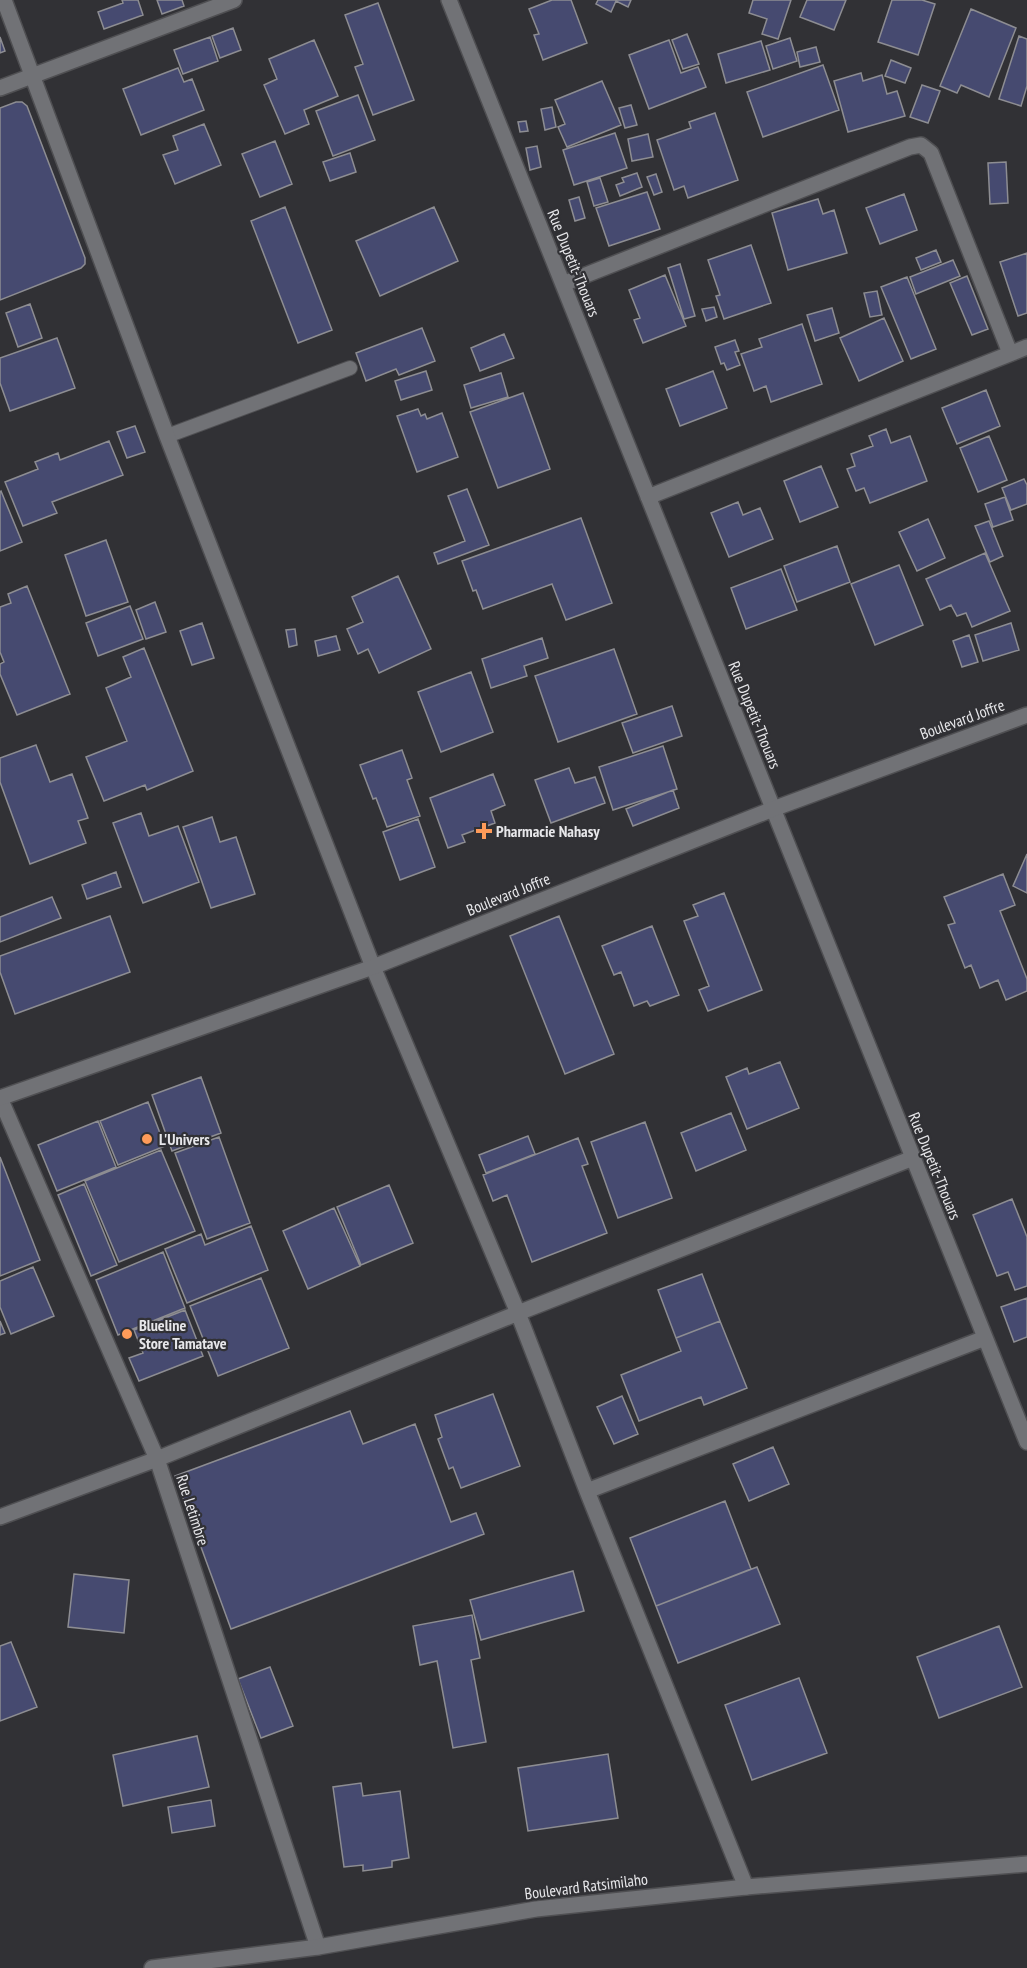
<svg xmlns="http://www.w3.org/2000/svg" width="1027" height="1968" font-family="'PT Sans Narrow',sans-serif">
<rect width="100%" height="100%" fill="#313135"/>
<path fill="#464a70" stroke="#8d8d92" stroke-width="1.5" d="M122 0H138L143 15 104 29 98 12 123 3Z
M157 0H182L184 6 162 14Z
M552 0H571L587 43 543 60 534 35 539 34 529 9Z
M598 0H631L628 7 616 1 611 12 596 4Z
M753 0H791L778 39 762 34 767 19 749 13Z
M807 0H846L834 30 800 17Z
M892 0H922L935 4 918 55 878 42Z
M378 3 414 100 373 115 355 67 363 64 345 15Z
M971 9 1016 28 989 97 961 85 957 93 940 86Z
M233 28 241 50 220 58 212 36Z
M687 34 699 64 683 69 672 40Z
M1019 36 1027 39V86L1021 106 999 99Z
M0 37 5 51 0 53Z
M210 37 218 61 183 74 174 50Z
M790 38 797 61 773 69 766 46Z
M314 40 338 96 304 110 309 124 285 134 264 85 277 79 269 59Z
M669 40 681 73 698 67 706 87 649 109 629 55Z
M761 41 770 70 726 83 718 54Z
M816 47 820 62 800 67 797 52Z
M891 60 911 68 905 83 885 76Z
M823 65 839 110 763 137 747 92Z
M178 68 184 82 192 79 204 110 141 135 123 89Z
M861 73 863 81 882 75 887 94 897 91 905 116 848 132 834 81Z
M602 81 621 125 567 147 558 127 565 124 555 100Z
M922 85 940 91 928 123 910 117Z
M358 95 375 140 333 156 316 111Z
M16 102H22L27 106 85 258V264L81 268 0 300V108Z
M631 105 637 125 625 128 619 108Z
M552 107 556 127 545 130 541 109Z
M715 113 738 180 688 198 684 186 674 190 657 140 691 128 689 122Z
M526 121 528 131 520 132 518 122Z
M204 124 221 165 175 184 163 155 178 150 173 136Z
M615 133 627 168 574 185 563 150Z
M648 134 653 157 632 161 628 139Z
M275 141 292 184 260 197 242 154Z
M537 146 541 167 530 170 526 148Z
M350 153 356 172 330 181 323 162Z
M1006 162 1008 203 990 204 988 163Z
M637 173 642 187 620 196 616 185 624 182 622 178Z
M656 174 662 192 654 195 647 177Z
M600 178 608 202 594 206 587 182Z
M647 192 660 229 609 246 596 208Z
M904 194 917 230 880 244 866 208Z
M579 197 585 218 575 221 569 200Z
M818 199 823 214 834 210 847 253 788 270 772 213Z
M285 207 332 330 298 343 251 221Z
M434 207 458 261 380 296 356 241Z
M751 245 771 303 724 319 716 296 720 295 708 260Z
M936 250 941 262 921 270 916 258Z
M1027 253V313L1018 316 1000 262Z
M953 260 960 276 916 294 910 277Z
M680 264 695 316 684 319 668 268Z
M665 275 686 326 643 343 634 320 640 318 629 290Z
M967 276 988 329 972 335 950 283Z
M907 277 936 349 911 359 881 287Z
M877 291 882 315 870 317 864 293Z
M30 304 42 338 18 347 6 313Z
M714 307 717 317 706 321 702 309Z
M832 308 839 333 815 341 807 315Z
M884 318 903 361 859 381 840 338Z
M802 324 822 384 771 402 766 386 754 391 741 354 762 347 759 339Z
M422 328 435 361 399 375 396 369 366 381 356 353Z
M504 334 514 358 480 371 471 348Z
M57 338 75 388 10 411 0 383V358Z
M735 340 739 351 735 352 740 365 727 370 724 363 721 364 715 347Z
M426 371 432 390 401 400 395 381Z
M713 371 727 408 680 426 666 389Z
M501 373 508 397 471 408 464 385Z
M986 390 1000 426 957 444 942 408Z
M523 393 550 469 498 488 470 412Z
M418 409 421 416 425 414 427 419 442 413 458 457 417 472 397 416Z
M135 426 145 452 127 458 117 432Z
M886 429 891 443 910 436 927 481 870 503 864 488 856 491 847 469 855 466 851 454 873 446 869 436Z
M989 436 1007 480 978 492 960 448Z
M109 441 123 475 52 502 57 513 23 526 5 482 38 469 35 462 58 453 60 460Z
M821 466 838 507 800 522 784 481Z
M1024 479 1027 485V504L1011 510 1002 488Z
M467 489 489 545 438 564 434 553 465 541 448 496Z
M1 491 22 542 0 551V492Z
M1005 497 1013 520 993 527 985 504Z
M738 502 743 515 760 508 773 539 729 557 711 513Z
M581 518 612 603 566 620 552 584 483 609 476 590 473 591 462 561Z
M928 519 945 558 917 571 899 532Z
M989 521 1003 556 990 562 975 526Z
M106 540 128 602 86 616 65 555Z
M837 546 850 582 797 602 784 566Z
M985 553 1010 611 972 627 966 613 957 616 951 605 940 610 926 579Z
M899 565 923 625 875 645 851 584Z
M781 569 797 610 746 629 731 588Z
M398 576 431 649 379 673 368 649 358 654 347 629 363 622 352 597Z
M27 586 70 694 17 715 0 674V664L4 662 0 652V607L11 603 8 594Z
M155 602 166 632 146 639 136 610Z
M130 606 143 639 98 656 86 623Z
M202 623 214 658 192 665 180 631Z
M1011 623 1019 650 983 661 975 635Z
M295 629 297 645 289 647 286 630Z
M969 635 978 662 962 667 953 641Z
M336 636 340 650 318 656 315 641Z
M542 638 548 658 524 666 527 676 491 688 482 659Z
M144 648 193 771 147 790 145 785 104 801 86 757 127 741 106 688 131 677 123 657Z
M614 649 637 714 558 742 535 676Z
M471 672 493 732 441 752 418 692Z
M672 706 682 736 633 753 622 723Z
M36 745 50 782 72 774 88 818 78 821 86 843 30 864 0 782V758Z
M663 746 677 789 613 810 599 767Z
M402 750 412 778 407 780 420 816 387 827 376 798 373 799 360 765Z
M569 768 575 783 595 777 605 803 551 823 535 780Z
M493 774 505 805 491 811 495 823 462 835 465 842 448 848 430 798Z
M673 790 679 808 633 826 626 809Z
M141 813 149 836 178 826 199 882 143 903 113 823Z
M212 817 220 842 236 837 255 894 211 908 183 827Z
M418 819 435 867 400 880 383 832Z
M1027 854V893L1013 886Z
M116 872 121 887 87 899 82 885Z
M1003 874 1015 905 1000 911 1027 979V991L1006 1000 998 980 980 988 971 965 965 968 948 925 955 923 944 897Z
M724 893 762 990 708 1011 699 990 709 986 684 921 698 916 693 905Z
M52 897 61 918 0 942V917Z
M110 916 130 972 15 1014 0 972V956Z
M559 916 614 1054 565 1074 510 936Z
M652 926 679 995 650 1006 647 1001 634 1006 621 972 614 975 602 946Z
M780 1062 799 1108 747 1129 726 1077 747 1068 749 1074Z
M201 1077 221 1133 172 1151 152 1095Z
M148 1102 165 1146 118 1165 100 1121Z
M731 1113 746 1150 696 1171 681 1133Z
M98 1121 116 1167 57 1191 38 1145Z
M645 1122 672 1198 618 1218 591 1142Z
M528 1136 535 1154 486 1173 479 1155Z
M219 1137 250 1223 207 1239 175 1153Z
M578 1138 588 1164 582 1166 607 1233 532 1262 507 1195 493 1201 483 1175Z
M161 1150 195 1231 119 1262 85 1181Z
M0 1157 40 1260 0 1276Z
M84 1184 117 1265 91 1276 58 1195Z
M389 1185 413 1243 361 1265 337 1207Z
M1012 1199 1027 1237V1286L1015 1290 1008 1272 997 1276 973 1215Z
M334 1208 360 1266 308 1289 283 1231Z
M251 1226 268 1270 187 1303 165 1249 201 1234 205 1245Z
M163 1252 185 1308 118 1335 96 1280Z
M33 1267 54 1316 11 1334 0 1307V1281Z
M702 1274 720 1321 676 1338 658 1290Z
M261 1278 289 1348 218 1376 190 1306Z
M1027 1298V1337L1014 1342 1001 1307Z
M185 1310 203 1356 139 1381 129 1358 143 1353 134 1330Z
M0 1321 5 1333 0 1335Z
M720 1321 747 1388 704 1405 701 1397 639 1421 621 1375 681 1351 676 1338Z
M493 1394 520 1466 461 1488 453 1467 449 1469 438 1439 442 1437 435 1415Z
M622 1396 638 1434 614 1444 597 1407Z
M350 1411 363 1444 415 1424 451 1522 476 1513 484 1534 231 1629 175 1476Z
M773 1447 789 1484 749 1501 733 1464Z
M725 1501 751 1569 656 1606 630 1538Z
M757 1567 780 1624 678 1663 656 1606Z
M573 1571 584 1611 481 1640 470 1600Z
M74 1574 129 1580 124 1633 68 1627Z
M472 1615 480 1658 471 1660 486 1742 453 1748 437 1661 420 1665 413 1626Z
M999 1626 1022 1687 939 1718 917 1657Z
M11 1642 37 1707 0 1721V1646Z
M270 1667 293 1726 261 1738 238 1679Z
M799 1678 827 1753 752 1780 725 1705Z
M197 1736 209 1787 123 1806 113 1755Z
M608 1754 618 1818 528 1831 518 1768Z
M361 1783 363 1796 400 1791 409 1858 392 1861V1867L363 1871V1865L344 1867 333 1787Z
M211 1800 215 1826 172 1833 168 1807Z"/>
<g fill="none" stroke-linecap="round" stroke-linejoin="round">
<g stroke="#4f4f52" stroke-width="16">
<path id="service" d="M167 436 350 368"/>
</g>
<g stroke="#4f4f52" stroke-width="18">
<path id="minor" d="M4 0 167 436 373 967 518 1313 587 1491 746 1887
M449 0 1027 1442
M0 88 234 0
M563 284 910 147 921 145 931 153 1010 353
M648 497 1027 347
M0 1098 157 1459 318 1947
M587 1491 985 1338
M0 1517 157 1459 518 1313 913 1158"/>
</g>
<g stroke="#4f4f52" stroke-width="18">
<path id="tertiary" d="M0 1098 373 967 773 809 1027 715"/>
</g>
<g stroke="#4f4f52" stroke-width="18">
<path id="secondary" d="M152 1968 318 1947 536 1909 746 1887 1027 1864"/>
</g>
<use href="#service" stroke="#717276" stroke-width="14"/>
<use href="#minor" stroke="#717276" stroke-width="15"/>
<use href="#tertiary" stroke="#717276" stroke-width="15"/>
<use href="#secondary" stroke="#717276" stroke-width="15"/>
</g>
<g fill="#fe9b59" stroke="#313135" stroke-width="2">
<path d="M481 822h6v6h6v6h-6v6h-6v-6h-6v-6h6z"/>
<circle cx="147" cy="1139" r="6"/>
<circle cx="127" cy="1334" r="6"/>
</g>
<g text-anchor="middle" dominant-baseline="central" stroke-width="4.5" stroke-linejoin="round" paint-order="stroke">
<g font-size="16" fill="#e7e7ea" stroke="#313135">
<text transform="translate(574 263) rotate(68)">Rue Dupetit-Thouars</text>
<text transform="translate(755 715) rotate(68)">Rue Dupetit-Thouars</text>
<text transform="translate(962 719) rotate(-20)">Boulevard Joffre</text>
<text transform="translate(508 894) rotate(-22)">Boulevard Joffre</text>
<text transform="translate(935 1166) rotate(68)">Rue Dupetit-Thouars</text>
<text transform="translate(193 1510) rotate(72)">Rue Letimbre</text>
<text transform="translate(586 1886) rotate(-7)">Boulevard Ratsimilaho</text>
</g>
<g font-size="16" font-weight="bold" fill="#e7e7ea" stroke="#313135" text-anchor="start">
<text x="496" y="831">Pharmacie Nahasy</text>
<text x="159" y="1139">L'Univers</text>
<text x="139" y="1325">Blueline<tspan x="139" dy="18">Store Tamatave</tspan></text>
</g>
</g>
</svg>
